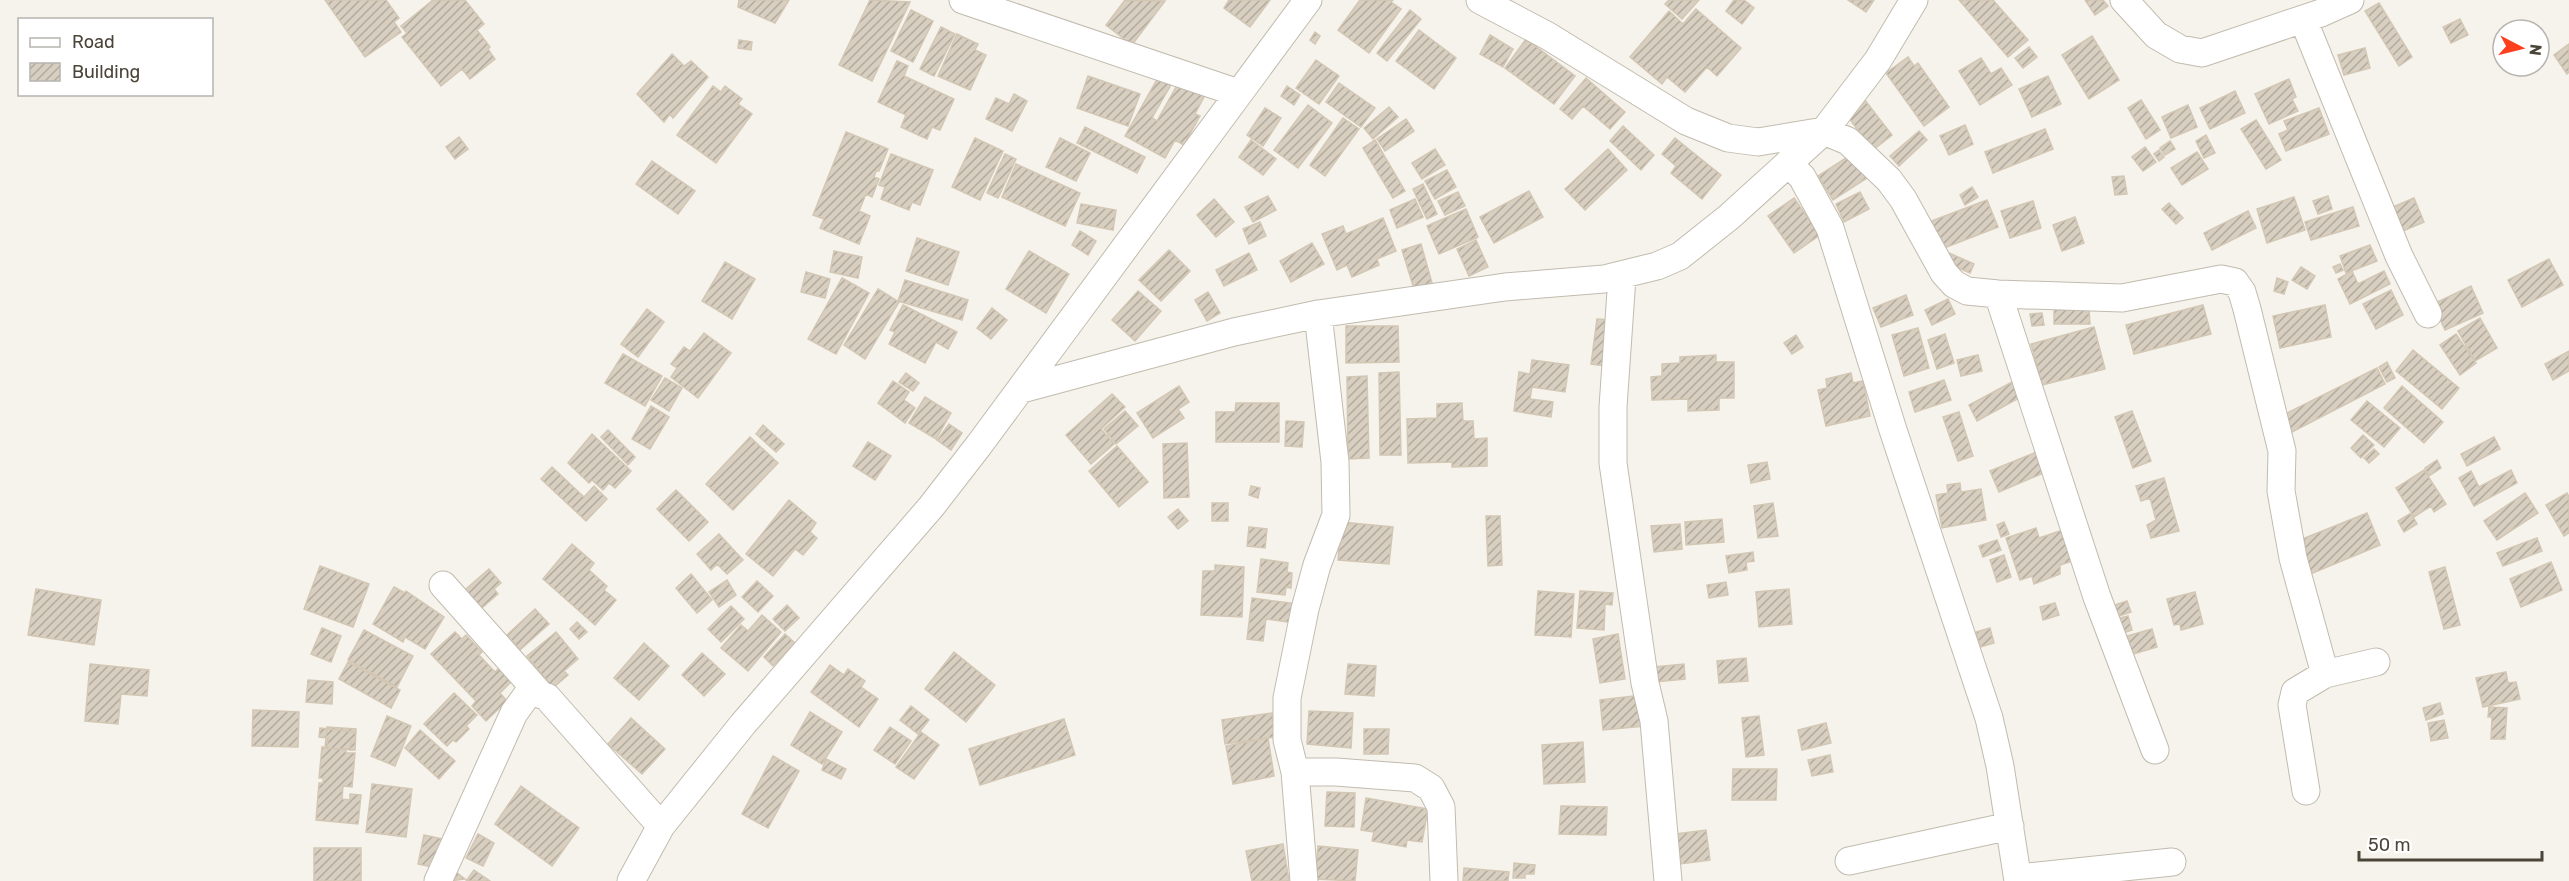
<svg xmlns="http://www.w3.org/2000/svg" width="2569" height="881" font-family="Rubik,sans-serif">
<defs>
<pattern id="building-hatch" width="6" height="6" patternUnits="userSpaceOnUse" patternTransform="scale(1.5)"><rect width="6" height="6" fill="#d8cfc1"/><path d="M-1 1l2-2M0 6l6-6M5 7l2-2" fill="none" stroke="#b1aa9e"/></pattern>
</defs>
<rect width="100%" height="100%" fill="#f6f3ec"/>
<path fill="url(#building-hatch)" stroke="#d3c7b4" stroke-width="1.5" d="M325 0H386L399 18 394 22 401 32 365 57Z
M433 0H465L484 24 477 30 490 47 488 49 495 59 470 79 462 69 441 86 402 37 407 33 401 26Z
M739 0H789L775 23 738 7Z
M870 0 910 2 872 81 839 65Z
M1125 0 1165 1 1132 45 1106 25Z
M1229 0H1270L1250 27 1224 8Z
M1360 0H1393L1391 2 1401 9 1369 53 1338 30Z
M1669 0H1699L1682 19 1665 4Z
M1734 0H1744L1754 8 1742 24 1726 11Z
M1848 0H1874L1866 12Z
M1959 0H1993L2028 40 2008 57Z
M2085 0H2103L2108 6 2095 15Z
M2379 3 2412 57 2399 66 2365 11Z
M1696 9 1741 48 1717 76 1707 67 1685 92 1667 77 1662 84 1630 57 1669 11 1683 24Z
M911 10 933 21 913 62 891 51Z
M1410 10 1421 19 1387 61 1377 53Z
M2460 19 2468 35 2451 43 2443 27Z
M941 27 955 34 934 76 920 69Z
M1419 30 1456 58 1434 89 1396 61Z
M1315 32 1320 36 1315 44 1310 40Z
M957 34 978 44 975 50 986 55 970 90 938 76Z
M1490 35 1513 49 1503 67 1480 54Z
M2092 36 2119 80 2089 99 2062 55Z
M1526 39 1575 76 1554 104 1505 68Z
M739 40 752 42 751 50 738 48Z
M2569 44V72L2567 74 2554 55Z
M2029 47 2037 57 2023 68 2015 58Z
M2365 48 2370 68 2344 75 2338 55Z
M672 54 684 66 691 61 708 77 673 118 670 114 664 122 637 94Z
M1908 57 1914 66 1918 63 1949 107 1924 126 1886 73Z
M1981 58 1991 74 2001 68 2012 85 1980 105 1959 71Z
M1316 60 1339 76 1319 104 1296 88Z
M897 61 908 66 904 76 954 99 940 130 932 127 927 139 901 127 906 115 878 102Z
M1088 76 1140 94 1128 126 1077 108Z
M1159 76 1172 83 1152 118 1157 121 1180 80 1205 95 1195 114 1200 116 1184 145 1175 140 1165 158 1125 136Z
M2048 76 2061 104 2032 117 2019 89Z
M1586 78 1625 112 1610 129 1583 106 1572 119 1560 109Z
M2289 79 2296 97 2292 99 2298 111 2269 124 2255 94Z
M1339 83 1375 108 1361 127 1326 102Z
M713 86 721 92 725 86 742 99 738 104 752 114 716 163 677 135Z
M1287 86 1300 95 1294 105 1281 96Z
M2235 91 2245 113 2210 129 2200 108Z
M1014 94 1027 101 1012 131 986 119 996 98 1009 104Z
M1864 99 1892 135 1873 150 1845 113Z
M2141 100 2160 130 2146 139 2128 108Z
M1308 105 1332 123 1298 168 1274 150Z
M2188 105 2197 127 2171 138 2162 117Z
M1389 107 1398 117 1373 139 1364 128Z
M1265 108 1281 118 1263 146 1247 135Z
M2319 108 2329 134 2286 151 2279 134 2288 130 2284 121Z
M1343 118 1359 129 1325 176 1310 165Z
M1406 119 1414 131 1385 151 1377 139Z
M2256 120 2281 160 2266 169 2241 129Z
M1965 125 1973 144 1949 155 1940 136Z
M1623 126 1654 155 1641 170 1610 141Z
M1085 127 1145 157 1137 173 1077 143Z
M2045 129 2053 149 1993 173 1985 152Z
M1919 131 1927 140 1899 166 1890 156Z
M846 132 888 149 879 171H876L874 177 879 179 872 197 866 194 859 211 870 216 859 244 820 228 824 219 813 215Z
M2206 135 2215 153 2204 158 2196 141Z
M459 137 468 149 455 159 446 147Z
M975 138 1003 151 980 200 952 187Z
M1060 138 1090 153 1076 181 1046 167Z
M1675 138 1721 175 1702 199 1671 173 1676 166 1662 154Z
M1251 140 1276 159 1263 175 1239 157Z
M1375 140 1405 191 1393 198 1363 148Z
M2170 141 2175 149 2165 155 2160 148Z
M2145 147 2156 162 2143 171 2132 157Z
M1435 149 1445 165 1422 179 1412 163Z
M1608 149 1627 170 1585 210 1565 189Z
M2159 150 2164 157 2159 161 2154 154Z
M2197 152 2208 169 2182 185 2171 168Z
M891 154 933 170 920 205 912 202 909 210 881 199 885 187 879 185Z
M1005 154 1016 159 998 198 987 193Z
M1852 154 1867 178 1833 200 1818 176Z
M652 161 695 191 678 214 636 184Z
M1016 164 1080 193 1065 226 1002 197Z
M1447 170 1456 187 1435 199 1425 181Z
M2124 176 2127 194 2115 195 2112 177Z
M1423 184 1437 214 1427 219 1413 189Z
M1972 187 1978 197 1965 205 1960 195Z
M1529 191 1543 217 1494 243 1480 217Z
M1458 192 1465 206 1445 215 1438 201Z
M1860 192 1869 209 1844 222 1836 204Z
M1268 196 1276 210 1253 222 1245 207Z
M2328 196 2332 209 2318 214 2313 201Z
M2294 197 2305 230 2267 243 2257 209Z
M1794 198 1820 235 1794 253 1768 216Z
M2414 198 2424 222 2403 231 2393 207Z
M1214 199 1234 222 1216 237 1197 215Z
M1415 199 1423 217 1397 228 1390 210Z
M1987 200 1998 227 1939 250 1929 222Z
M2033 201 2041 228 2010 238 2001 211Z
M2169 203 2183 218 2176 224 2162 209Z
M1081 204 1116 210 1113 230 1077 223Z
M2353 207 2359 226 2311 240 2305 222Z
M1466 209 1478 237 1439 254 1427 226Z
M2248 211 2256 228 2212 250 2204 233Z
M2075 217 2084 243 2062 251 2053 225Z
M1383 218 1396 251 1377 259 1379 265 1352 277 1347 265 1337 270 1322 234 1343 226 1346 234Z
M1260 222 1266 236 1249 244 1243 229Z
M1080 231 1096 241 1088 255 1072 245Z
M917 238 959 252 948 285 906 271Z
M1476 240 1488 267 1469 276 1457 249Z
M1312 243 1324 264 1291 282 1280 261Z
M1421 244 1432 283 1414 289 1402 250Z
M2370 245 2377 261 2346 273 2340 256Z
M1169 250 1190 271 1161 301 1139 280Z
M834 251 862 257 858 278 830 272Z
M1029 251 1069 274 1046 313 1006 289Z
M1249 253 1257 270 1224 286 1216 270Z
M1949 253 1974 264 1970 273 1945 262Z
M2549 259 2563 285 2522 307 2508 280Z
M725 262 755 279 732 319 702 301Z
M2340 264 2343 270 2336 273 2333 267Z
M2301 267 2315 276 2307 289 2292 280Z
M2352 271 2358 284 2384 271 2390 284 2350 304 2338 279Z
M806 272 830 279 825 298 801 292Z
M842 278 869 293 836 354 808 339Z
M2277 278 2288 282 2284 294 2274 291Z
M905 280 968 300 962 320 898 301Z
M2471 286 2483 313 2445 330 2433 304Z
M878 289 899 302 865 359 844 345Z
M2391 290 2403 315 2376 329 2363 304Z
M1138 291 1161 311 1135 341 1112 320Z
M1208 292 1220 313 1207 321 1195 300Z
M1906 295 1913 315 1881 327 1873 308Z
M1948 299 1955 314 1932 325 1925 310Z
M903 305 957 332 948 349 936 342 925 363 889 344 895 332 890 330Z
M2203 305 2211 334 2134 354 2126 325Z
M2325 305 2331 337 2280 348 2273 316Z
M992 308 1007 320 991 339 977 328Z
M647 309 664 322 638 357 621 344Z
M2089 309 2090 324H2054V310Z
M2042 313 2044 325 2032 326 2030 314Z
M2480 318 2497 348 2475 361 2458 331Z
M1597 319 1611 320 1605 366 1591 364Z
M1346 326H1398L1399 362 1346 363Z
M2094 327 2105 369 2042 385 2031 344Z
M1918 328 1929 368 1904 376 1892 335Z
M704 333 731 353 698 398 671 377 677 368 671 364 684 347 690 351Z
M1945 334 1954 363 1937 369 1928 340Z
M2456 334 2476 363 2460 375 2440 345Z
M1796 335 1803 347 1792 354 1784 343Z
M2413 350 2459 388 2442 409 2396 371Z
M2569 351V371L2553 380 2545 364Z
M623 354 662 376 645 406 605 383Z
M1716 355V362H1734V398H1719V410L1688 411V399L1652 400 1651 377 1662 376V364L1680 363V357Z
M1978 355 1982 371 1961 376 1957 360Z
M1532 360 1569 365 1565 392 1532 387 1530 399 1553 402 1551 417 1514 411 1519 372 1530 374Z
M2387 362 2395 378 2387 382 2379 367Z
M2377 368 2385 384 2292 432 2283 415Z
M1399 372 1401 455H1380L1379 373Z
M906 373 919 383 913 391 899 382Z
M1851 373 1853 383 1863 381 1870 416 1826 426 1818 390 1827 388 1826 379Z
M1367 376 1369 458 1348 459 1347 377Z
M665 378 682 388 669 411 651 400Z
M1944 380 1951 400 1915 412 1909 392Z
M893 381 909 392 904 400 915 408 905 423 878 403Z
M2012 382 2021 397 1977 421 1969 405Z
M1179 386 1189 402 1178 409 1184 418 1153 438 1137 413Z
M2402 386 2443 422 2424 443 2384 408Z
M1112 394 1125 407 1101 429 1114 444 1091 464 1066 435Z
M925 397 951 413 936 439 909 423Z
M2367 401 2400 428 2384 447 2351 420Z
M1236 403H1279V442H1216V412H1235Z
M1462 403 1463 421H1473L1474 439 1487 438V466L1452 467V462L1408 463 1407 419 1437 418V404Z
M651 406 669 417 650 449 632 439Z
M1125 411 1138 426 1116 444 1104 429Z
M2132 411 2151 461 2133 468 2115 417Z
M1959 412 1973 456 1958 461 1943 417Z
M1286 421 1304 422 1302 447 1285 446Z
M949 424 962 433 951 450 937 440Z
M763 425 784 444 776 452 756 434Z
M608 430 635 457 628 465 601 437Z
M592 434 631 471 615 488 609 483 603 490 592 480 589 483 568 463Z
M2363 435 2374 445 2361 458 2351 448Z
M750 437 778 463 733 510 706 484Z
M2494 437 2500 449 2467 466 2461 454Z
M868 442 891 456 875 480 853 466Z
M1187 443 1189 497 1164 498 1163 444Z
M1117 446 1148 482 1119 507 1089 471Z
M2374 449 2379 454 2369 463 2364 458Z
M2039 451 2048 471 1999 492 1990 471Z
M2437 460 2441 468 2429 476 2425 468Z
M1767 462 1770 479 1751 483 1748 465Z
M552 467 584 497 594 486 607 499 586 521 541 479Z
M2424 470 2446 504 2434 512 2431 506 2414 517 2396 488Z
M2511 470 2517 483 2474 506 2459 478 2471 471 2479 487Z
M2164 478 2179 531 2151 538 2147 525 2156 520 2150 498 2141 501 2136 486Z
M1960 483 1961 492 1981 489 1986 520 1942 528 1936 495 1948 493 1947 485Z
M1251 486 1260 488 1258 498 1249 495Z
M676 490 708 522 689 541 657 509Z
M2525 493 2538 513 2497 540 2484 521Z
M2567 493 2569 497V533L2564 536 2546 505Z
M789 500 816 523 810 532 817 538 803 555 795 549 773 576 746 554Z
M1212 503H1228V521H1212Z
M1773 503 1778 536 1758 538 1754 506Z
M1178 509 1188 521 1178 529 1168 517Z
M2367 513 2380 545 2308 575 2295 542Z
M2411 513 2417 524 2404 532 2398 521Z
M1486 516H1500L1502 565 1488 566Z
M1722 519 1724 542 1686 545 1685 522Z
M1341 522 1393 527 1389 564 1338 560Z
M2004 522 2009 534 2001 537 1997 525Z
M1680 524 1682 549 1654 552 1651 526Z
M1249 527 1267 529 1265 548 1247 546Z
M2036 528 2039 538 2066 529 2076 560 2060 565V574L2034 584 2032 576 2020 580 2006 538Z
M719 534 743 560 727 574 717 564 711 570 697 554Z
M2537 538 2542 551 2503 566 2497 553Z
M1997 540 2001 550 1983 557 1979 546Z
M572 544 594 563 589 570 607 586 604 590 616 600 595 625 543 579Z
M1753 552 1754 561 1746 562 1747 570 1729 573 1726 556Z
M2004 555 2011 577 1997 582 1990 560Z
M1261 559 1288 563 1287 572 1292 573 1291 588 1286 587 1285 595 1257 592Z
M2551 562 2562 590 2521 607 2510 579Z
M1215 565 1244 567 1242 617 1201 615 1203 571H1215Z
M320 566 369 584 353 627 304 609Z
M2445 567 2460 625 2444 629 2429 572Z
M489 569 501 583 494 589 498 594 476 613 460 594Z
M691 574 712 600 697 613 676 588Z
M727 580 736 595 719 607 709 592Z
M757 581 773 596 758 612 742 597Z
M1726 582 1728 595 1709 598 1707 585Z
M394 587 405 593 406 591 444 617 425 649 405 637 403 642 373 624Z
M36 589 101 600 94 645 28 635Z
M1789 589 1792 624 1759 627 1756 592Z
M1538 591 1574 594 1571 637 1535 635Z
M1580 591 1613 593 1612 605 1605 604 1604 630 1577 628Z
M2195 592 2203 624 2181 630 2180 624 2174 625 2167 599Z
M1252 598 1297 604 1294 623 1266 619 1263 641 1247 639Z
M2127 601 2131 612 2116 617 2112 606Z
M2055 603 2059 615 2043 620 2040 607Z
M787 605 799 618 785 631 773 619Z
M731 606 744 619 721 642 708 629Z
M535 609 549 624 520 650 507 635Z
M762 615 781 632 748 671 721 648 741 625 748 631Z
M2128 616 2132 630 2120 634 2116 619Z
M577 622 587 632 579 639 570 629Z
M322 628 341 636 331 662 311 654Z
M1990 628 1994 643 1980 647 1976 632Z
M2152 629 2157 647 2133 654 2127 636Z
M364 630 413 656 397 687 348 660Z
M455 632 462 639 466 635 482 652 479 655 495 672 500 667 513 680 500 693 507 701 486 721 472 706 476 701 431 654Z
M556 632 578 659 564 671 568 675 553 688 527 656Z
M785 634 795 643 773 666 764 657Z
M1618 634 1625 679 1600 683 1593 639Z
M644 643 669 666 639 700 614 678Z
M954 652 995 685 966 722 925 689Z
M702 653 725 674 704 696 682 675Z
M1746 658 1748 681 1719 683 1717 661Z
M348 662 400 690 391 708 339 679Z
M90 664 149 670 147 696 121 694 118 724 85 721Z
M1348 664 1376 666 1374 696 1345 694Z
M1684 664 1685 679 1655 682 1654 667Z
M830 665 844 675 848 669 865 681 861 687 878 699 859 727 811 692Z
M2506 672 2508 683 2516 682 2520 699 2483 707 2476 678Z
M308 680 333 682 332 704 306 702Z
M454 693 477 715 466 726 469 729 456 742 453 740 447 746 424 724Z
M1642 695 1645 726 1603 730 1600 700Z
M2440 703 2443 714 2426 720 2423 708Z
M911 706 929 720 918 734 900 720Z
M2489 707 2507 708 2505 739H2491L2492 717H2488Z
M253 710 299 712 298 747 252 746Z
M1309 711 1353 713 1351 748 1307 744Z
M810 712 842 732 822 764 791 745Z
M1272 713 1275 737 1225 744 1222 720Z
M387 716 411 726 395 766 371 756Z
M1759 716 1764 755 1746 757 1742 718Z
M631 718 665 749 642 774 608 744Z
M1064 719 1075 755 980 785 969 749Z
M2444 720 2448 738 2431 741 2428 723Z
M1826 723 1831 743 1802 750 1798 730Z
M327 727 356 729 355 750 325 748Z
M890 727 911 741 895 764 874 750Z
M320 728 356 732 355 741H351L350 750 346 749V753H355L352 787 343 786 342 799 350 800V794L361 795 358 824 316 820 319 783H323V778H319L322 747 327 748 328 738 319 737Z
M1364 729H1389L1388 754H1364Z
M420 730 455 761 439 779 405 748Z
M921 732 939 745 914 779 896 767Z
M1268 738 1274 776 1233 784 1226 746Z
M1583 742 1585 782 1544 784 1542 745Z
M1830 755 1833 772 1812 776 1808 760Z
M773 756 799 771 768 828 742 814Z
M826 759 846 769 841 779 822 770Z
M1733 769H1777L1776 800H1732Z
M372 784 412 789 406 837 366 832Z
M521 786 579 828 552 866 495 824Z
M1327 792 1355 793 1354 827 1325 826Z
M1366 798 1428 809 1422 842 1407 840 1406 847 1372 841 1374 832 1361 830Z
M1561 806 1607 807 1606 835 1559 834Z
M1706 830 1710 860 1680 864 1676 834Z
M478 834 494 843 483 866 466 858Z
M424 835 443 839 437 868 418 864Z
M1283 844 1289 881H1252L1246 851Z
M1318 846 1358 850 1355 881 1315 879Z
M314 848H361V881H314Z
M1514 863 1535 865 1534 874H1525V878H1513Z
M1464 868 1509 872 1508 881H1463Z
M474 870 490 881H466Z
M456 872 465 879 449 881Z"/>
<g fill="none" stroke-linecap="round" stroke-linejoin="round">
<g stroke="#c2bbae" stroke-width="29">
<path id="street" d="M963 0 1238 93
M1480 0 1548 36 1686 121 1728 138 1758 142 1824 131 1848 141 1889 180 1903 199 1944 273 1954 284 1967 291 1998 294 2122 298 2221 279 2235 282 2242 292 2247 309 2282 451 2281 491 2293 558 2325 674
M2124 0 2156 35 2180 49 2202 53 2321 13 2350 0
M2303 19 2399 256 2428 314
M1788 163 1802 177 1830 228 1893 430 1989 718 2000 766 2018 881
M1622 277 1613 407V463L1645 683 1654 721 1668 881
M1998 294 2097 597 2155 750
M1022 389 1234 332 1318 314 1505 287 1604 279 1657 266 1680 256 1729 217 1824 131 1878 60 1914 0
M443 585 539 693
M1295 772H1336L1415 778 1431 788 1441 807 1444 881
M2306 791 2292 705 2295 692 2325 674 2376 662
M1849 861 2010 826
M2018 878 2172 862
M438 881 514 713 527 695 534 692 547 697 661 826
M631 881 661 826 743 724 931 507 979 445 1308 0
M1304 881 1295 772 1287 740V698L1305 609 1317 565 1336 515 1335 462 1318 314"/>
</g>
<use href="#street" stroke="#fff" stroke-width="27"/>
</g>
<rect x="18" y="18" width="195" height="78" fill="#ffffff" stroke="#b7b4b0" stroke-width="1.5"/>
<rect x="30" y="38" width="30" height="9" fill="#ffffff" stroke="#b7b4b0" stroke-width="1.5"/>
<text x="72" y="48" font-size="18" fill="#4b4439">Road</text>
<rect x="30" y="63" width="30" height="18" fill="url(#building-hatch)" stroke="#b7b4b0" stroke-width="1.5"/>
<text x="72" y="78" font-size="18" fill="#4b4439">Building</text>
<g transform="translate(2521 48) rotate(97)"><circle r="28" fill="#ffffff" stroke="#b7b4b0" stroke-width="1.5"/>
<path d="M0-4.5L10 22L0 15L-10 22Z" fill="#fc3f1d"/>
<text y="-9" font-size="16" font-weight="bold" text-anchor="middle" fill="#4b4439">N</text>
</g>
<path d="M2359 851v9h183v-9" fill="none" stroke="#4b4439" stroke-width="3"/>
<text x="2368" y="851" font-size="18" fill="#4b4439" stroke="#ffffff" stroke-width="4.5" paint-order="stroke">50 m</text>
</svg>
